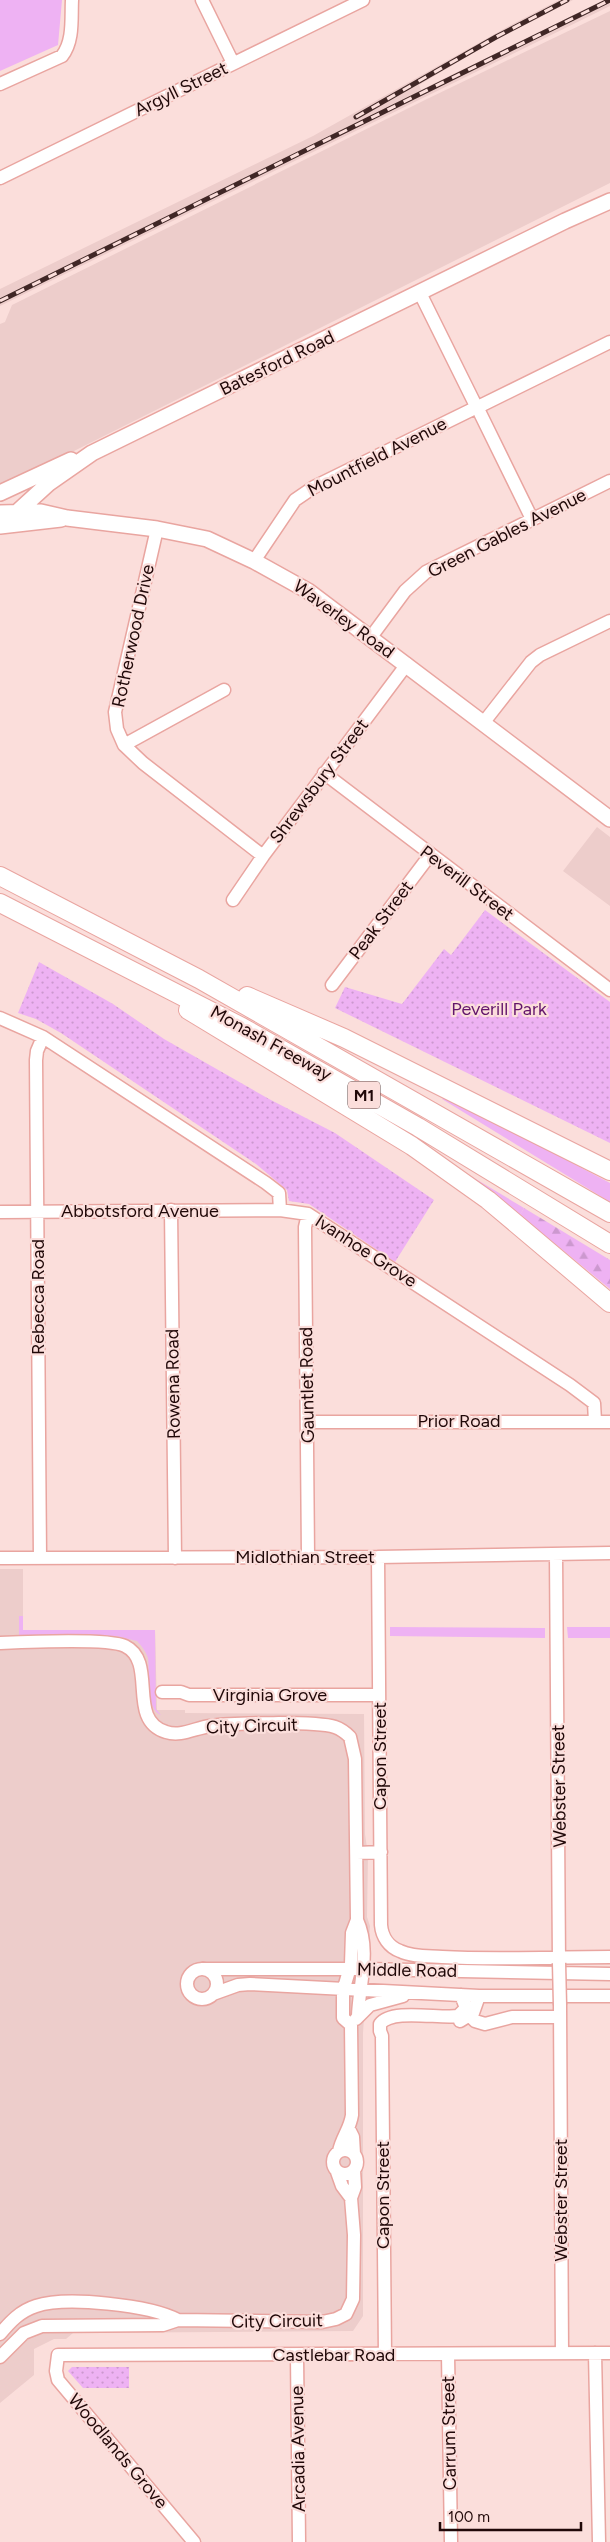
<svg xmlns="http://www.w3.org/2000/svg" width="610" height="2542" font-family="Figtree,sans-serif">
<defs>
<pattern id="forest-firs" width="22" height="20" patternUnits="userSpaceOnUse" patternTransform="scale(1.25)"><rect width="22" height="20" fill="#eeb2f3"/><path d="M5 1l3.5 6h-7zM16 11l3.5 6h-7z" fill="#cc98cf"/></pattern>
<pattern id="park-dots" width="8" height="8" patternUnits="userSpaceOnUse" patternTransform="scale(1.25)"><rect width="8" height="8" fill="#eeb2f3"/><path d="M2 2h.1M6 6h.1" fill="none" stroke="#cc98cf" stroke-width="1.8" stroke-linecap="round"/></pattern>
</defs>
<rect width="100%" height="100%" fill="#fbdedb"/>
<path fill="#edcdcb" d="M559 0H573L490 43 419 85 421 90 604 0H610V6L0 306V289L313 136 509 26Z
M610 11V183L0 488V324L5 322 12 305 427 99Z
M597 827 610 837V906L563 871Z
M0 1569H23V1630H155L157 1710H185V1713L364 1714 365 1834 368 1855 367 1917 370 1926 363 2033V2316L353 2331 73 2333 66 2339H54L34 2349V2375L0 2403Z"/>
<path fill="#eeb2f3" d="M0 0H62L58 45 0 71Z
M446 1096 610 1183V1202L442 1099Z
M459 1169 524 1208 520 1215 459 1172Z
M19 1616H23V1630H155L156 1709 161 1715C145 1709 150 1672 148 1658 146 1652 142 1646 137 1641L116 1636H19Z
M390 1627 545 1628V1638L390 1636Z
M567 1627H610V1638H568Z"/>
<path fill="url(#forest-firs)" d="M524 1208 610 1260V1289L520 1215Z"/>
<path fill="url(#park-dots)" d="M485 910 610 1002V1143L335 1008 345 987 402 1004 444 949 451 955Z
M39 962 113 1004 164 1039 269 1099 335 1133 434 1200 395 1262 309 1204 289 1201 287 1190 256 1164 61 1033 36 1019 18 1013Z
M72 2367H129V2388H83L68 2371Z"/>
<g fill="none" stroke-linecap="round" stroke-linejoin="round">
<g stroke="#e9a5a0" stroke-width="15">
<path id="minor" d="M202 0 233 63
M0 84 62 56C74 41 71 18 72 0
M0 178 363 0
M420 293 474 402
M482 405 610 342
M480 413 532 519
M157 529 115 712 117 729 124 745 143 763 263 856
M254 561 295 500 314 487 471 410
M371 637 405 591 426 572 610 481
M484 722 531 662 540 655 610 621
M124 745 224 690
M324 773 610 990
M233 900 263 856 407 664
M332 985 430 855
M0 1018 43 1037 266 1183 279 1193 280 1210
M171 1210 175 1558
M0 1212 280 1210 308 1214 570 1385 594 1403 595 1421
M308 1422H610
M556 1555 559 1963
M308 1556 305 1227 308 1214
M378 1557 381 1925C382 1937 389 1947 400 1951 412 1957 428 1956 442 1957 498 1960 554 1957 610 1957
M0 1558 378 1557 610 1553
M40 1558 36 1060 37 1051 43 1037
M0 1643C22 1642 109 1638 125 1646 158 1662 126 1720 166 1732 181 1737 195 1728 210 1726 232 1723 316 1721 335 1727 341 1729 346 1733 350 1737L355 1759 357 1920C371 1950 359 1985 358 2016
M162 1692H181L189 1695H379
M357 1853 381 1852
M187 1984a15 15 0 1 1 30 0a15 15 0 1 1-30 0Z
M203 1969H363L610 1974
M213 1994 238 1985 250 1984 479 1996H610
M560 2005 562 2353
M465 2011 475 2021 485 2024 512 2017H560
M356 2019 370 2005 403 1996
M460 2021 473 2013 479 1996
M351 2025 343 2018V1991L351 1964 352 1933 357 1920
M349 2129 353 2137 354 2154
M333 2162a12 12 0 1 1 24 0a12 12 0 1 1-24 0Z
M339 2151C342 2137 350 2129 352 2115L351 2025
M337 2172 342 2186 351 2198
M0 2334C10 2322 20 2311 36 2306 66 2296 150 2305 178 2320
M595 2353 599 2542
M448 2354 451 2542
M297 2355 299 2542
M385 2355 382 2036 380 2031V2024C392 2008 440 2019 458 2016L466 2008 461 1995
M0 2357 24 2333 42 2326 163 2325 178 2320 322 2322 336 2319 346 2314 353 2299 354 2235 351 2198 355 2187 354 2170
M194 2542 58 2380 56 2371 58 2355 610 2353"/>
</g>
<g stroke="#e9a5a0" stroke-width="18">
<path id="major" d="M0 493 71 460
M0 513 41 512 67 518 157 529 207 539 254 561 308 591 610 819
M3 525 49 483 92 453 565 221 610 201
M0 526 61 519"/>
</g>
<g stroke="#e9a5a0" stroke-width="20">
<path id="highway" d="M0 876 199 979 610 1213
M0 903 242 1027 418 1127 610 1244
M247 996 344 1038 610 1171
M188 1010 412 1146 488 1200 610 1303"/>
</g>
<use href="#minor" stroke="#fff" stroke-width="12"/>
<use href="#major" stroke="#fff" stroke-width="15"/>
<use href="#highway" stroke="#fff" stroke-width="18"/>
<g stroke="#402726" stroke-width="5">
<path id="rail" d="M356 117 496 37 567 0
M0 301 610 0"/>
</g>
<use href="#rail" stroke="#fbdedb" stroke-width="3" stroke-dasharray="9" stroke-linecap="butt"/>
<g stroke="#e9a5a0" stroke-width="15" stroke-linecap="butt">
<path id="minor-bridge" d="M559 1963 560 2005"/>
</g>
<use href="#minor-bridge" stroke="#fff" stroke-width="12"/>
</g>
<g text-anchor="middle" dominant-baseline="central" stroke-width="4.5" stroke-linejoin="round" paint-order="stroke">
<rect fill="#fbdedb" stroke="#624847" stroke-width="1" x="348" y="1081.5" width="32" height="27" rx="4"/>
<g font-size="16" font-weight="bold" fill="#200808">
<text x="364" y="1095">M1</text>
</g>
<g font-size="18" fill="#200808" stroke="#fbdedb">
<text transform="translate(181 89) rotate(-26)">Argyll Street</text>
<text transform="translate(277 363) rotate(-26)">Batesford Road</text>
<text transform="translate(377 457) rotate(-27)">Mountfield Avenue</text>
<text transform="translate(507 533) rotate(-27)">Green Gables Avenue</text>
<text transform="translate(344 619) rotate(36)">Waverley Road</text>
<text transform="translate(133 636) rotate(-78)">Rotherwood Drive</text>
<text transform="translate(319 781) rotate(-53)">Shrewsbury Street</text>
<text transform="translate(467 883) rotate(37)">Peverill Street</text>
<text transform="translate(381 920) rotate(-53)">Peak Street</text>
<text transform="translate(271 1043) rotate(29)">Monash Freeway</text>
<text x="140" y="1211">Abbotsford Avenue</text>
<text transform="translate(366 1251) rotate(33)">Ivanhoe Grove</text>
<text transform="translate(38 1297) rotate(-90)">Rebecca Road</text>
<text transform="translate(173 1384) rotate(-91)">Rowena Road</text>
<text transform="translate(307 1385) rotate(-91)">Gauntlet Road</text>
<text x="459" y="1421">Prior Road</text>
<text x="305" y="1557">Midlothian Street</text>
<text x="270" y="1695">Virginia Grove</text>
<text transform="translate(252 1726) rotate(-2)">City Circuit</text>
<text transform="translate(380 1756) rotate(-90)">Capon Street</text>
<text transform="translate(559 1786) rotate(-91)">Webster Street</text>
<text transform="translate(407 1970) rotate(1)">Middle Road</text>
<text transform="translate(383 2195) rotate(-90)">Capon Street</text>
<text transform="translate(561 2200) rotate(-90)">Webster Street</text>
<text transform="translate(277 2321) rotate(-1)">City Circuit</text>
<text x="334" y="2355">Castlebar Road</text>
<text transform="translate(449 2433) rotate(-91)">Carrum Street</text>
<text transform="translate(298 2449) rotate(-91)">Arcadia Avenue</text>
<text transform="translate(118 2451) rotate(50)">Woodlands Grove</text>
</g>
<g font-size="18" fill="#63156b" stroke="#fbdedb">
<text x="499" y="1009">Peverill Park</text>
</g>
</g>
<path d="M440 2522v8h141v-8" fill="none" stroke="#200808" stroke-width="2.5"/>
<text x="448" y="2522" font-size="15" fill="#200808" stroke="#fbdedb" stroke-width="4" paint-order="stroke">100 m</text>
</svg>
